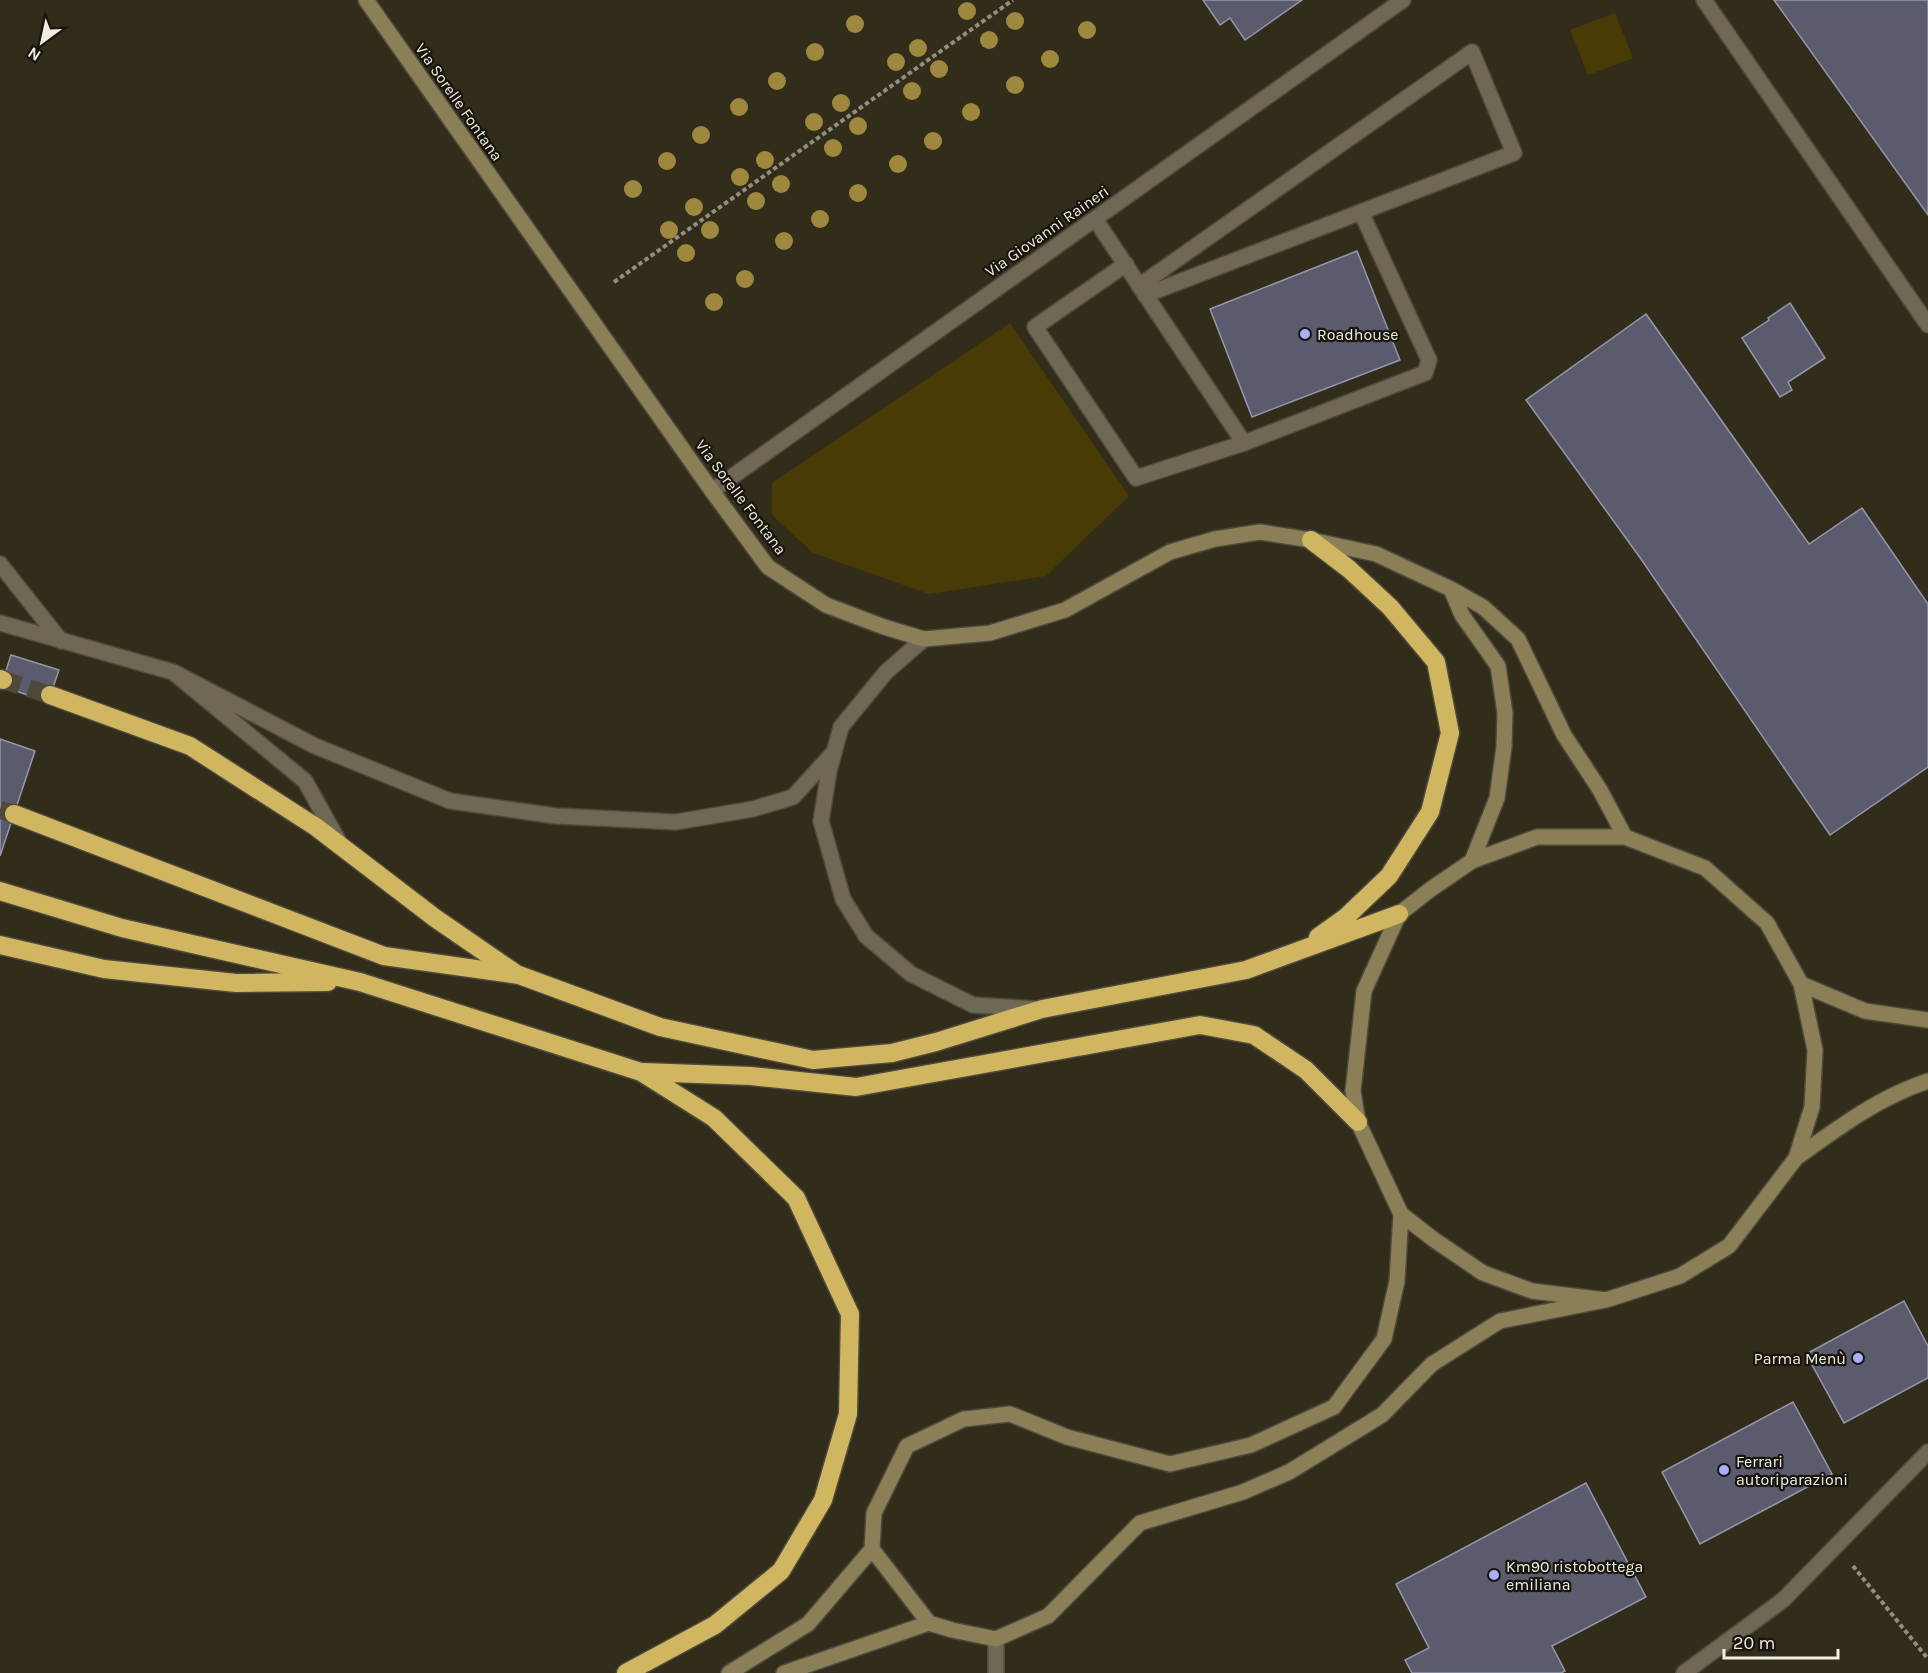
<svg xmlns="http://www.w3.org/2000/svg" width="1928" height="1673" font-family="Karla,sans-serif">
<rect width="100%" height="100%" fill="#322c1b"/>
<path fill="#483b05" d="M1615 13 1633 58 1588 75 1570 30Z
M1010 323 1129 496 1046 576 929 594 813 553 772 515V483Z"/>
<path fill="#5a5c6e" stroke="#9597ac" stroke-width="1.5" d="M1203 0H1302L1245 40 1230 18 1220 25Z
M1774 0H1928V215Z
M1357 251 1400 360 1252 417 1210 309Z
M1790 303 1825 358 1788 382 1792 390 1780 397 1742 338 1769 320 1768 318Z
M1646 314 1809 544 1862 508 1928 604V767L1830 835 1641 559 1526 400Z
M11 655 59 670 48 702 1 686Z
M0 739 35 751 0 856Z
M1904 1301 1928 1346V1378L1844 1423 1806 1354Z
M1793 1402 1832 1474 1700 1544 1662 1472Z
M1586 1483 1646 1597 1552 1646 1565 1671 1561 1673H1412L1405 1660 1429 1648 1396 1584Z"/>
<g fill="none" stroke-linecap="round" stroke-linejoin="round">
<path stroke="#4f4939" stroke-width="18" stroke-dasharray="18 9" stroke-linecap="butt" d="M3 680 50 695
M0 810 14 814"/>
<g stroke="#4e493a" stroke-width="18">
<path id="lane" d="M1704 0 1928 325
M1095 219 1244 443
M1126 264 1035 327 1136 478 1244 443 1425 373 1429 360 1361 212 1145 295
M1139 286 1472 52 1514 153 1361 212
M0 564 61 641
M0 623 173 672 305 781 339 842
M924 639 886 672 841 727 829 771 821 821 843 899 866 936 911 974 973 1005 1036 1009
M173 672 315 746 450 801 556 816 676 822 753 809 793 797 834 752"/>
</g>
<g stroke="#4e493a" stroke-width="18">
<path id="street" d="M712 491 1403 0
M996 1639V1673
M1684 1673 1783 1600 1928 1452"/>
</g>
<g stroke="#4e493a" stroke-width="18">
<path id="secondary" d="M366 0 712 491 768 567 826 605 884 627 924 639 990 633 1065 610 1170 552 1215 539 1260 532 1311 540 1376 554 1451 589 1483 607 1518 639 1564 735 1600 790 1625 837
M1451 589 1462 615 1498 666 1505 713 1504 747 1497 798 1472 861
M1801 984 1865 1011 1928 1020
M1796 1158C1838 1128 1879 1097 1928 1081
M1401 1214 1397 1281 1384 1339 1334 1407 1251 1445 1170 1464 1067 1437 1010 1414 964 1419 907 1446 874 1513 872 1549 929 1623 952 1630 996 1639 1048 1616 1140 1523 1243 1492 1289 1472 1382 1415 1432 1364 1500 1321 1606 1300 1680 1276 1729 1246 1796 1158 1812 1107 1815 1050 1801 984 1767 923 1705 868 1625 837H1537L1472 861 1431 889 1399 914 1364 991 1353 1091 1358 1122 1401 1214 1433 1239 1483 1273 1532 1291 1606 1300
M729 1673 808 1624 872 1549
M784 1673 929 1623"/>
</g>
<g stroke="#4e493a" stroke-width="21">
<path id="highway" d="M1311 540 1349 569 1390 607 1436 662 1450 733 1430 812 1389 876 1346 917 1318 937
M0 679 3 680
M50 695 190 746 316 827 435 918 515 973
M14 814 384 956 519 975 660 1027 813 1060 892 1053 936 1042 1042 1009 1246 970 1399 914
M0 891 122 928 360 982 641 1072 714 1118 796 1198 850 1314 848 1414 823 1500 781 1571 715 1625 626 1673
M0 945 104 969 236 983 328 982
M643 1072 751 1076 856 1087 1200 1025 1254 1035 1306 1070 1358 1122"/>
</g>
<path stroke="#938e80" stroke-width="4" stroke-dasharray="4.5 3" stroke-linecap="butt" d="M614 282 1013 0
M1853 1566 1928 1659"/>
<use href="#lane" stroke="#6e6855" stroke-width="15"/>
<use href="#street" stroke="#6e6855" stroke-width="15"/>
<use href="#secondary" stroke="#8b7f58" stroke-width="15"/>
<use href="#highway" stroke="#d0b660" stroke-width="18"/>
</g>
<g fill="#9e883e">
<circle cx="967" cy="11" r="9"/>
<circle cx="1015" cy="21" r="9"/>
<circle cx="855" cy="24" r="9"/>
<circle cx="1087" cy="30" r="9"/>
<circle cx="989" cy="40" r="9"/>
<circle cx="918" cy="48" r="9"/>
<circle cx="815" cy="52" r="9"/>
<circle cx="1050" cy="59" r="9"/>
<circle cx="896" cy="62" r="9"/>
<circle cx="939" cy="69" r="9"/>
<circle cx="777" cy="81" r="9"/>
<circle cx="1015" cy="85" r="9"/>
<circle cx="912" cy="91" r="9"/>
<circle cx="841" cy="103" r="9"/>
<circle cx="739" cy="107" r="9"/>
<circle cx="971" cy="112" r="9"/>
<circle cx="814" cy="122" r="9"/>
<circle cx="858" cy="126" r="9"/>
<circle cx="701" cy="135" r="9"/>
<circle cx="933" cy="141" r="9"/>
<circle cx="833" cy="148" r="9"/>
<circle cx="765" cy="160" r="9"/>
<circle cx="667" cy="161" r="9"/>
<circle cx="898" cy="164" r="9"/>
<circle cx="740" cy="177" r="9"/>
<circle cx="781" cy="184" r="9"/>
<circle cx="633" cy="189" r="9"/>
<circle cx="858" cy="193" r="9"/>
<circle cx="756" cy="201" r="9"/>
<circle cx="694" cy="207" r="9"/>
<circle cx="820" cy="219" r="9"/>
<circle cx="669" cy="230" r="9"/>
<circle cx="710" cy="230" r="9"/>
<circle cx="784" cy="241" r="9"/>
<circle cx="686" cy="253" r="9"/>
<circle cx="745" cy="279" r="9"/>
<circle cx="714" cy="302" r="9"/>
</g>
<g fill="#aaaffb" stroke="#17150d" stroke-width="2">
<circle cx="1305" cy="334" r="6"/>
<circle cx="1858" cy="1358" r="6"/>
<circle cx="1724" cy="1470" r="6"/>
<circle cx="1494" cy="1575" r="6"/>
</g>
<g text-anchor="middle" dominant-baseline="central" stroke-width="4.5" stroke-linejoin="round" paint-order="stroke">
<g font-size="16" fill="#f1ede2" stroke="#17150d">
<text transform="translate(459 102) rotate(55)">Via Sorelle Fontana</text>
<text transform="translate(1047 231) rotate(-35)">Via Giovanni Raineri</text>
<text transform="translate(741 497) rotate(53)">Via Sorelle Fontana</text>
</g>
<g font-size="16" fill="#f1ede2" stroke="#17150d" text-anchor="start">
<text x="1317" y="334">Roadhouse</text>
<text x="1846" y="1358" text-anchor="end">Parma Menù</text>
<text x="1736" y="1461">Ferrari<tspan x="1736" dy="18">autoriparazioni</tspan></text>
<text x="1506" y="1566">Km90 ristobottega<tspan x="1506" dy="18">emiliana</tspan></text>
</g>
</g>
<g transform="translate(42 42) rotate(213)" stroke="#17150d" stroke-width="4.5" paint-order="stroke">
<path d="M0-4.5L10 22L0 15L-10 22Z" fill="#f1ede2"/>
<text y="-9" font-size="16" font-weight="bold" text-anchor="middle" fill="#f1ede2">N</text>
</g>
<path d="M1724 1649v9h114v-9" fill="none" stroke="#f1ede2" stroke-width="3"/>
<text x="1733" y="1649" font-size="18" fill="#f1ede2" stroke="#17150d" stroke-width="4.5" paint-order="stroke">20 m</text>
</svg>
